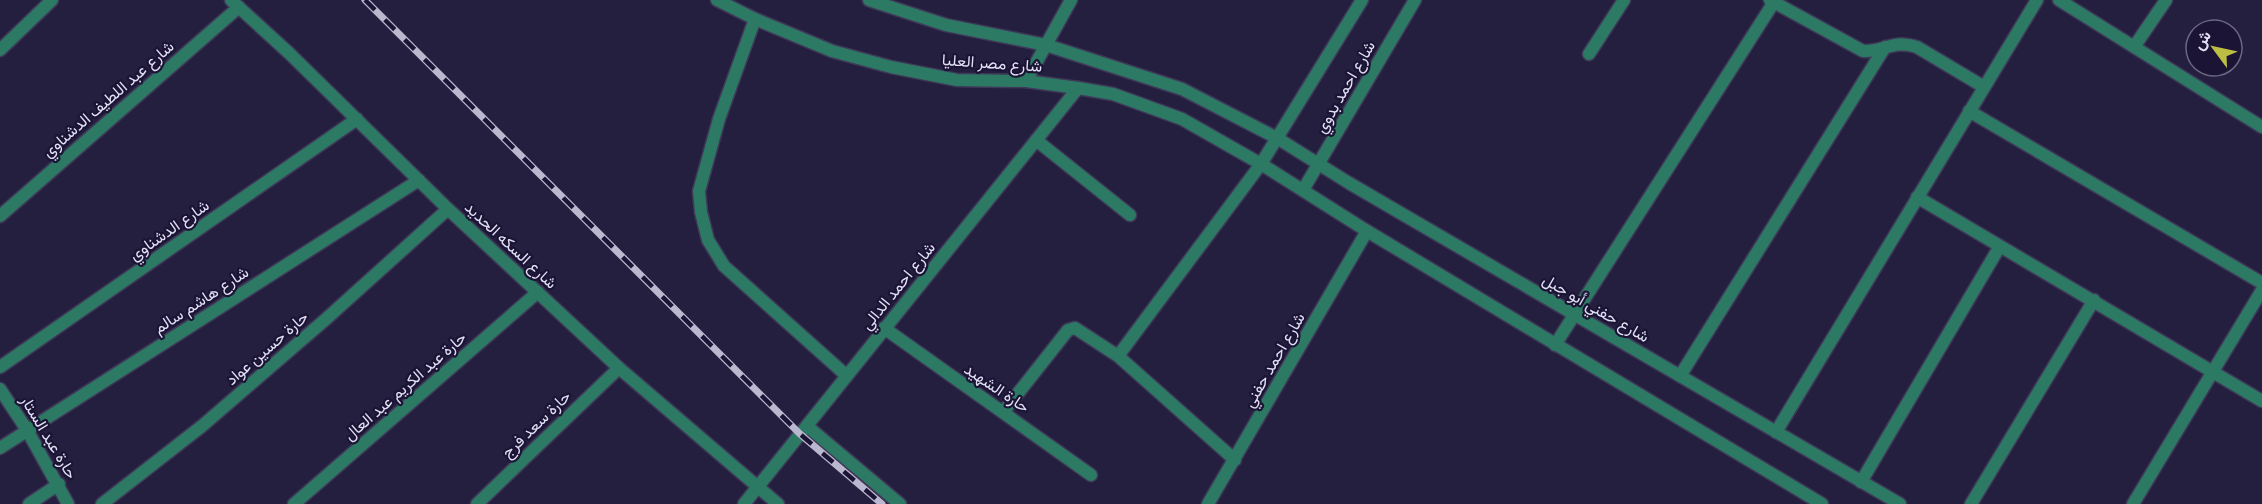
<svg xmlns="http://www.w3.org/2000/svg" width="2262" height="504" font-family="'Roboto Condensed',Vazirmatn,sans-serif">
<rect width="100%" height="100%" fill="#241e3f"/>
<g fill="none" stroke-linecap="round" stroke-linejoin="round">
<g stroke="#3f3959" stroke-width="15">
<path id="minor" d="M231 0 289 53 448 209 619 368 778 504
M1770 0 1863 51C1884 52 1894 39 1917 47L1984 87
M2059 0 2262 127
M755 19 719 119 699 191 701 212 708 240 724 266 847 376
M2134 47 2166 0
M0 50 52 0
M1589 54 1624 0
M1026 81 1071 0
M1969 111 2262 283
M1036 140 1130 215
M1303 190 1415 0
M1917 197 2262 401
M0 216 239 7
M884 328 1091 475
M1555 345 1774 2
M1118 356 1261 164 1362 0
M0 367 357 119
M1680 376 1885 47
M0 389 27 430 68 504
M1004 411 1068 330 1075 328 1118 356 1235 460
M807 426 900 504
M1776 432 2037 0
M0 448 419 180
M1861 482 2000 246
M29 504 59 484
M102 504 202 426 326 319 448 209
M294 504 538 292
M477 504 619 368
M744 504 1078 88
M1208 504 1367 231
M1971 504 2094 300
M2133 504 2262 290"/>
</g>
<g stroke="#3f3959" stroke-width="15">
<path id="tertiary" d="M717 0 755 19 832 51 891 67 957 80 1026 81 1078 88 1113 94 1182 119 1261 164 1367 231 1822 504
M869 0 946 25 1046 45 1182 89 1277 138 1349 183 1900 504"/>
</g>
<use href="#minor" stroke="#2c7a64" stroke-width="12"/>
<use href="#tertiary" stroke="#2c7a64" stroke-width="12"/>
<g stroke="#bab7cf" stroke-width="7">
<path id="rail" d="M365 0 800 434 882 504"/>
</g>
<use href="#rail" stroke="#1b1434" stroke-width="4.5" stroke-dasharray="14" stroke-linecap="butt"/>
</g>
<g text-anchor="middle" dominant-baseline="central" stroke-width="4.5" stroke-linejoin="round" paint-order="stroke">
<g font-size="16" fill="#e2e0f6" stroke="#1b1434">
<text transform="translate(992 63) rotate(4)">شارع مصر العليا</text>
<text transform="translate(1345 87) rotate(-60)">شارع احمد بدوي</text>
<text transform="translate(108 99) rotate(-41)">شارع عبد اللطيف الدشناوي</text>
<text transform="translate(169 230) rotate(-35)">شارع الدشناوي</text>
<text transform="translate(511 245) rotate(43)">شارع السكه الحديد</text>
<text transform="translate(898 286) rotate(-51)">شارع احمد الدالي</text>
<text transform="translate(201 300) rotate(-33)">شارع هاشم سالم</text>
<text transform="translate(1596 308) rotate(30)">شارع حفني أبو جبل</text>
<text transform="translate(267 348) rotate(-41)">حارة حسين عواد</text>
<text transform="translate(1274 360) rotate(-60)">شارع احمد حفني</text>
<text transform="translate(405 386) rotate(-41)">حارة عبد الكريم عبد العال</text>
<text transform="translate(997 388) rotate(34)">حارة الشهيد</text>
<text transform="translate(536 424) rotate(-44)">حارة سعد فرج</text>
<text transform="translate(49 437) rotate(59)">حارة عبد الستار</text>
</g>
</g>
<g transform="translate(2214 48) rotate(303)"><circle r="28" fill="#1b1434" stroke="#6b6682" stroke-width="1.5"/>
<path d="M0-4.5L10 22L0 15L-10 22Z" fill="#bcbf44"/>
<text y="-9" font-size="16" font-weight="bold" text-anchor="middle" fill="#e2e0f6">ش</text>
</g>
</svg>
